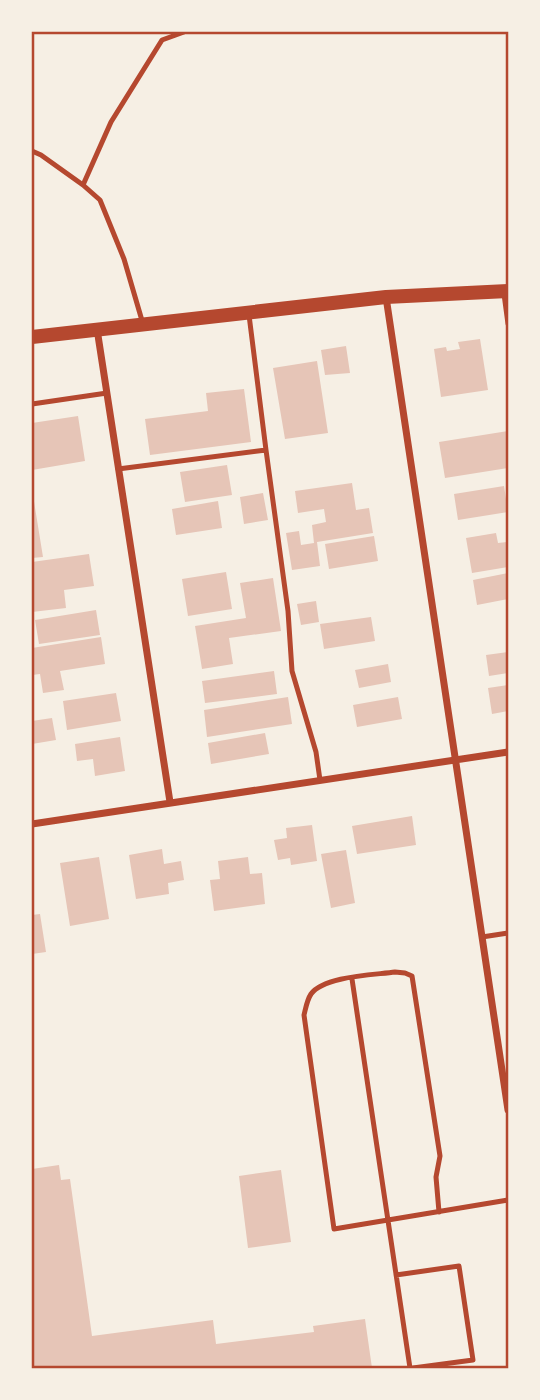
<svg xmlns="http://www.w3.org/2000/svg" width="540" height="1400" font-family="Inter,sans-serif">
<rect width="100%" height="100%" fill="#f6efe4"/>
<path fill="#e6c5b7" d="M480 339 488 390 441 397 434 349 446 347 447 351 460 349 458 342Z
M346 346 350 373 325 375 321 350Z
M317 361 328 433 285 439 273 368Z
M244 389 251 442 150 455 145 419 208 411 206 393Z
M78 416 85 461 32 470V423Z
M508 431V468L445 478 439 442Z
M227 465 232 495 185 502 180 472Z
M352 483 356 510 369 508 373 533 317 542 320 566 292 570 286 533 299 531 301 545 314 543 312 525 326 522 324 509 298 513 295 491Z
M504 486 508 512 458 520 454 494Z
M32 489 43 557 32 558Z
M263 493 268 520 244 524 240 497Z
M218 501 222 528 176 535 172 509Z
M496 533 498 543 507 542 508 567 472 573 466 538Z
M374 536 378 561 329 569 325 544Z
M89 554 94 586 64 590 66 608 32 612V562Z
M226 572 232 609 188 616 182 579Z
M508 573V599L477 605 473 580Z
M273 578 281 631 229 638 233 664 202 669 195 626 246 618 240 583Z
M316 601 319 622 301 625 297 604Z
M96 610 100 635 39 644 35 620Z
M371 617 375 641 324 649 320 624Z
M101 637 105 664 60 671 64 690 43 693 40 674 32 675V648Z
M508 652V673L489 676 486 655Z
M388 664 391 682 359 688 355 670Z
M274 671 277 694 205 703 202 681Z
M508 685V711L492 714 488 688Z
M116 693 121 721 67 730 63 701Z
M288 697 292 724 207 737 204 710Z
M398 697 402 719 357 727 353 705Z
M52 718 56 740 32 744V721Z
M265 733 269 754 211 764 208 743Z
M120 737 125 771 95 776 93 759 77 761 75 744Z
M412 816 416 845 357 854 352 826Z
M312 825 317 861 291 865 290 858 278 860 274 840 287 838 286 828Z
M162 849 164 864 181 861 184 880 168 883 169 894 136 899 129 855Z
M346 850 355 903 331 908 321 854Z
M99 857 109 919 70 926 60 863Z
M248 857 250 874 262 873 265 904 214 911 210 880 220 879 218 861Z
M40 914 46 952 32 954V915Z
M59 1165 61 1180 70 1179 92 1336 213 1320 216 1344 314 1332 313 1326 365 1319 372 1368H32V1169Z
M281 1170 291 1242 248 1248 239 1176Z"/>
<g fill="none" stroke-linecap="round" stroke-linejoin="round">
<path stroke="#b5482f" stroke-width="5" d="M32 151 41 155 83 185 100 200 124 259 143 324
M83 185 111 122 162 40 184 32
M504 294 508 324
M32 404 107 393
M266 450 288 611 292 671 316 752 320 780
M118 469 266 450 249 315
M482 937 508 933
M352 979 410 1368
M439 1212 436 1177 440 1156 412 976 405 973 395 972C374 975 324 976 311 994 307 1000 306 1007 304 1015L334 1229 508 1200
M396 1275 459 1266 473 1360 413 1368"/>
<path stroke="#b5482f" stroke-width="7" d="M386 297 508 1110
M97 329 170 802
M32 824 508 752"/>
<path stroke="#b5482f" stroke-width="14" d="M32 337 386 297 508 291"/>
</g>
<rect width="540" height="1400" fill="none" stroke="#f6efe4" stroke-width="66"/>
<rect x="33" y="33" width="474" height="1334" fill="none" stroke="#b5482f" stroke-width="2.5"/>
</svg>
